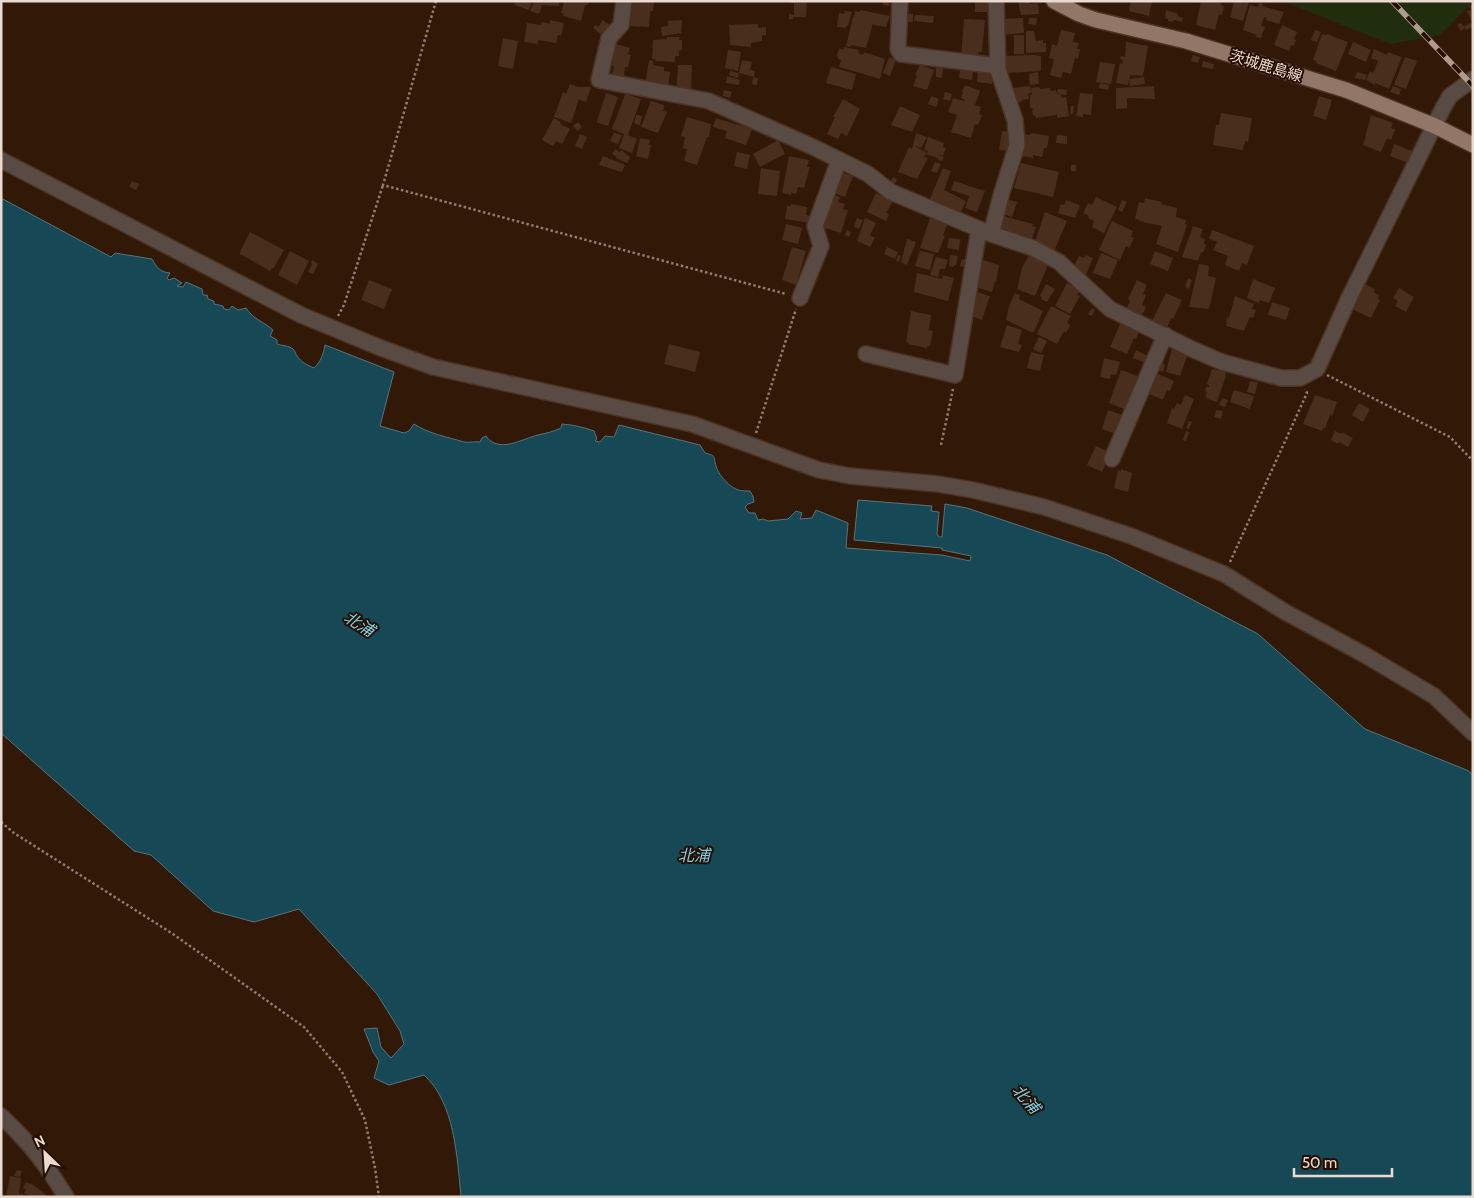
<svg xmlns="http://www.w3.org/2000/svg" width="1474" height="1198" font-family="Cabin,'Noto Sans JP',sans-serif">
<rect width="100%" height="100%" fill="#311807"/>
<path fill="#212e0e" d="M1282 1H1473V2L1440 35 1390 44Z"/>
<path fill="#174856" stroke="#57747a" d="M1 198 111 257 115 253 152 259C157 268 160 272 170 273L167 278 169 280 174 278 182 283 177 286 183 287 186 282 202 289 203 295H207L208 299 214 301V304L223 306 224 309 229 310 232 306 238 310 246 308C253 319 264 322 273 330L270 336 277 340V344C282 346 288 345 293 349 295 351 295 353 297 356 301 362 307 365 314 368 321 361 323 355 325 345L394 372 380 426 404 433 409 431 414 424C429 434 448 437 464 442 470 443 475 441 480 442L482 438 486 436C498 454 522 439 538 435 546 433 553 432 561 428L562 424C574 425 583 427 594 431L597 439 595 441 600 442 605 436 614 437 619 425 700 445 705 453C717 456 713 456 716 466 717 473 728 485 734 488 738 491 745 491 750 491L753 496 754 502 748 504 745 507 749 513H755L758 520 763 519 768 521 788 519 796 511 802 513 800 519 812 518 816 510 848 523 846 548 942 555 970 561 971 556 942 550V548L854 540 858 500 932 506 931 511 939 512 937 534 939 537H942L945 504 967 508 1107 555 1258 634 1365 729 1469 771 1473 776V1197H461C457 1157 455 1103 424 1075L389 1085 374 1078 379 1061 373 1052 364 1029 377 1028 381 1047 391 1058 404 1044 400 1031 377 994 299 909 254 922 213 911 151 855 134 851 1 733Z"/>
<path fill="#492e1d" d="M515 1H532L529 10 514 5Z
M534 1 538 2 559 1V6L542 5 539 14 530 11Z
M564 1H589L588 5H585L581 21 563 16 564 14 561 13Z
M632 1 654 2 653 11H650L649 27 630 26Z
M790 1H807L806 17H793V19H789V14L794 15V3H790Z
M883 1H890L889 6 883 5Z
M975 1H988L987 12H975Z
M1018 1H1030V4L1038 3 1039 14 1021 15Z
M1131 1H1152L1149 16 1129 11Z
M1201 1H1222L1221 5 1224 6 1222 15 1219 14 1215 30 1196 25Z
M1234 1 1249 2 1243 21 1230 17Z
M1259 3 1263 4 1262 6 1284 12 1279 24 1266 20 1267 18 1264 17 1261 26 1265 27 1261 38 1256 37 1257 35 1243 30 1250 5 1258 7Z
M1473 4V24L1467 11 1471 10 1469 6Z
M860 10 890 16 886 27 874 25 873 23 866 48 851 45 850 47 846 46 853 17H854L855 11 860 12Z
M1166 10 1178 14 1177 16 1183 18 1182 22 1174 20 1173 22 1168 21V19L1165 18Z
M845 11 852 12 848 26H846V28L837 27 839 13 844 14Z
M902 14H913V22H902Z
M915 15 934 16 933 23 914 21Z
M1023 18 1024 33 1002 35 1001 19Z
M1029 18H1037L1036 25 1028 24Z
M964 19 985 20 982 52H978V61L961 60Z
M550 20 564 23 561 36 558 35 556 43 538 40V44L524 42 527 23 541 25 542 22 550 24Z
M603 20 611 26 604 37 593 28 595 25 598 27Z
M682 20 681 33 662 36 661 27 668 26V21Z
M1461 23 1465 28 1461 31 1457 25Z
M1471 23 1473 27 1466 30 1464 26Z
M758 24V28L766 27V35H762V41L751 43V47L730 45 729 25Z
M1282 25 1297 32 1294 39 1296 40 1294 46 1291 45 1289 51 1274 45Z
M1061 30 1075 33 1073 42 1079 43 1077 49H1080L1078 59 1075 58 1071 74 1063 72 1061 78 1050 75 1054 59 1049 58 1052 44 1057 46Z
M1315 30 1321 32 1317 42 1311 40Z
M1026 31H1034L1036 41 1043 40V43H1046V52L1026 53Z
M1322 34 1327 35V34L1348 42 1336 71 1316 63 1317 61 1313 60Z
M1014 35H1024V54H1014Z
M667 37H680L679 40H682V50L679 51V56H675V62L655 61V59H652L653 40 667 39Z
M503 38 518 41 513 69 498 66Z
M1126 42 1148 46 1143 76 1130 75 1128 85 1116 83 1120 63 1122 64 1123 60 1120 59 1121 56 1125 57Z
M1353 42 1371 50 1366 62 1348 54Z
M612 43 630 48 628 54 631 55 628 67H625L624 77 612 74 614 66 607 64Z
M844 47 859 50 858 53 863 55 864 52 885 59 880 79 839 67 841 60 838 59 837 56 839 48 843 50Z
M1374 49 1387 55 1388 52 1402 57 1389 89 1375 83V85L1366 80 1370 71 1373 73 1378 61 1371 58Z
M728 50 741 52 738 71 725 68Z
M1034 55 1041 56V71L1006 73 1005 56Z
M1193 55 1200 57 1198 63 1191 61Z
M889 57 896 60 890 76 883 73Z
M1405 57 1417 61 1406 89 1394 85Z
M649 60 653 61V65L664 67V71L670 72 668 88 645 85Z
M742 60 752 62 750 70 755 71 754 77 739 73Z
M1203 61 1214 64 1213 69 1202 67Z
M1100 62 1115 64 1111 84 1096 82Z
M678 65H692L691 93H676Z
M920 65 934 70 927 90 913 86 917 76 915 75Z
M831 67 856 74 852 90 826 83Z
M936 67 943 68 942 78 936 77Z
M960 69 973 71 972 80 959 78Z
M978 70 993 71 992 84 977 82Z
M730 71 739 73 738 78 729 75Z
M1038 72 1039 84 1030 85 1029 74Z
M1357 72 1367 75 1365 80 1355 78Z
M727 76 740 80 739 85 726 83Z
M753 77 758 78 757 85 752 84Z
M1144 77 1145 84 1130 86 1129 79Z
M1100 83 1109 85 1108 90 1099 88Z
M570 84 578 87H591L586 102 579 99 571 123 554 117 563 92 566 94Z
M965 85 980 91 975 105 981 107 979 114 982 115 978 125 975 124 971 138 951 132 957 115 948 112 953 98 964 101 965 100 961 98 963 92H962Z
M1030 86 1031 93 1028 94 1029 99 1021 100 1022 102 1015 103 1014 101 1012 88Z
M1154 86 1155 99 1127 98V108L1116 109V88Z
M1393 86 1401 89 1399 95 1390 92Z
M1039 87 1040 89 1050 88 1051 91 1056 90 1057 94H1061L1062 98 1066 97 1069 116 1057 118V115L1036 118 1035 115 1033 116 1032 110 1034 109 1030 108V95L1032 94 1031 88Z
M1058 89 1067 90 1066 95 1057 93Z
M724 90 732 92 730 98 723 96Z
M626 92 630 93 629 95 641 99 628 135 637 139 632 153 619 148 624 134 612 129Z
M945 92 952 94 950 101 943 99Z
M606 93 618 97 608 126 598 123 597 121Z
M1080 93 1093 94 1091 115 1083 114V117L1076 116Z
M931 96 939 99 936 107 928 104Z
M1319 96 1332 100 1326 120 1313 116Z
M843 99 860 109 847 136 841 133 838 139 827 134 835 117H833Z
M651 101 664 105 663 111 667 112 658 133 641 127Z
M900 106 920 115 912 132 891 125Z
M1071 106H1074L1073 114H1070Z
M1221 113 1252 118 1248 142 1245 141 1243 150 1213 145 1216 125H1219Z
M636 115 642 116 640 125 634 123Z
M1371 115 1393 123 1391 128 1395 130 1391 140 1387 138 1381 152 1363 145Z
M687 117 711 124 709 137H707L697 165 684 161 687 149 683 148 685 137 681 136Z
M554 118 561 122 560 124 570 129 562 144 556 141 553 146 542 140Z
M716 118 752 129 746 145 725 138 727 131 713 127Z
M578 122 582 127 578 131 573 126Z
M1002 131 1014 133 1012 151 999 150Z
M614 133 622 135 618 144 610 141Z
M916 133 927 137 921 148 913 145Z
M1031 133 1049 136 1047 148H1044L1042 157 1033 155V158L1022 156 1025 134 1030 135Z
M580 134 587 137 582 149 575 146Z
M1057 135 1067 136V144L1056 143Z
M928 137 944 143 943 147 946 148 943 156 936 154 944 157 942 161 938 160V158L926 154 924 157 928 158 917 179 898 172 909 147 912 149 913 145 927 153 928 151 924 150Z
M640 138 650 140 649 145H651L648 159 636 156Z
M778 140 785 154 760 167 753 154Z
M1394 144 1412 151 1408 163 1390 156Z
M615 149 620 152 621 150 630 157 627 163 616 158 617 157 612 154Z
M737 152 750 155 747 169 734 166Z
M603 156 625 165 622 172 599 165Z
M789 156 809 160 807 167H810L804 188 798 187 796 194 791 193V195L782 193Z
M935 162 941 164 937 173 931 171Z
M1021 163 1059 172 1053 197 1014 188Z
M1071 165H1076V171H1071Z
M761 168 780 171 777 196 758 194Z
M943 168 951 171 944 190 966 201 959 216 929 201Z
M837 171 853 176 845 197 830 192Z
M893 177 897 179 894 185 890 182Z
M132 181 139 184 136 190 129 187Z
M954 181 985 191 977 212 965 208 969 196 951 190Z
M876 193 893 201 886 213 889 214 886 221 867 212Z
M831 194 840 197 838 202 845 204 843 209 848 210 841 233 821 227Z
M1096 197 1117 207 1104 233 1092 227 1094 221 1088 218 1089 216 1083 213 1088 203 1092 205Z
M1145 198 1162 202 1161 204 1177 208 1176 217 1186 220 1185 224 1187 225 1178 252 1156 244 1162 226 1139 221 1140 220 1135 219 1139 202 1144 203Z
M1006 199 1017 202 1012 217 1002 214Z
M1066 200 1080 205 1075 218 1058 213 1061 204 1064 205Z
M1122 200 1127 202 1122 212 1118 210Z
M791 204 807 207 806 215 811 216 810 223 785 219 787 206H791Z
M1045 212 1067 221 1054 251 1035 242Z
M1003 216 1033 224 1032 226 1036 227 1031 241 997 234Z
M857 218 863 220 859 229 854 227Z
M865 218 876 223 870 235 875 238 870 247 857 241Z
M930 218 947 225 943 235 945 236 938 253 920 248Z
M1112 221 1133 231 1131 237 1134 238 1129 248 1126 246 1120 260 1099 250Z
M786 224 802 228 798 244 782 240Z
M1193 226 1203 229 1200 237 1205 239 1204 244 1206 245 1203 253 1201 252 1198 261 1182 257Z
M847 230 851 232 849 237 845 235Z
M1212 230 1254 246 1247 265 1242 263 1239 271 1225 265 1228 256 1213 250 1217 242 1209 239Z
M250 232 284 250 273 269 272 268 270 271 240 254V252Z
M949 238 960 239 959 250 947 248Z
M907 239 916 242 907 265 901 262Z
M792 247 806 251 796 285 782 280Z
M887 247 898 252 895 259 884 254Z
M290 251 309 261 297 285 278 275Z
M920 251 934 254 930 270 915 266Z
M1155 251 1173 258 1168 271 1150 264Z
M1101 253 1118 260 1110 279 1093 273Z
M898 255 901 256 899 262 896 261Z
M950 255 958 256 956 265H954V267L949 266Z
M1029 255 1044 261 1043 263 1048 265 1035 296 1017 289 1022 268Z
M1086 255 1093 258 1086 275 1073 269 1079 256 1084 258Z
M936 257 948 260 945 269H940L938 277 930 275Z
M962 259 966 260 964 267 960 266Z
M312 260 318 264 313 274 308 272 312 264 311 263Z
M983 260 999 265 996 282H995L992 292 975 287Z
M1199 264 1209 266 1208 276 1216 278 1209 309 1189 307Z
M917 273 942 279 943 275 954 278 948 301 914 292Z
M1188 279 1192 280 1189 289 1185 287Z
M1253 279 1275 288 1269 303 1260 300 1259 303 1247 298Z
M369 280 392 289 384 309 361 300Z
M1137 280 1147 285 1143 294 1146 295 1142 305 1146 307 1141 317 1126 310 1130 301 1128 299Z
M1067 283 1080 290 1077 295 1080 296 1070 314 1055 306Z
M1046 284 1055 289 1047 302 1041 299 1042 297 1040 296Z
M1365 284 1375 289 1374 292 1379 295 1378 299 1380 300 1371 318 1352 309Z
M1399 288 1414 297 1406 312 1395 306 1398 301 1393 298Z
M977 292 990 296 982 320 971 316V313Z
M1015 293 1020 295 1019 299 1043 311 1034 332H1031L1006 320 1009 306Z
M1166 293 1182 300 1173 319 1171 318 1167 328 1152 321Z
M1235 296 1254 304 1252 309 1256 310 1253 318 1250 317 1244 331 1226 326 1227 322H1226L1227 317 1229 318Z
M1272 302 1290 308 1286 320 1268 315Z
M1051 306 1071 316 1067 323 1070 325 1066 333 1064 331 1057 344 1037 334Z
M1092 308 1095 310 1092 316 1088 314Z
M911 311 931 315 929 330 933 331 930 346H927V348L908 344 909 343 906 342Z
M1121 322 1137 329V331L1139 332 1136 339 1134 338 1127 354 1110 347Z
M1007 325 1022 330 1018 344 1022 345 1019 352 1000 347Z
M1039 337 1047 341 1041 353 1033 349Z
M669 344 700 352 695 372 664 364Z
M1172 348 1188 353 1180 376 1166 372Z
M1136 350 1148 356 1145 363 1133 358Z
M1031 352 1044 355 1040 371 1027 368Z
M1104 358 1120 362 1116 375 1111 374 1110 379 1100 377Z
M1158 362 1165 364 1163 372 1156 369Z
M1212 369 1226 372 1225 376H1226L1217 402 1207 399V397H1205L1207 392 1205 391 1206 387H1209V385L1207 384Z
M1121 370 1138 376 1134 387 1139 389 1129 411 1109 403Z
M1158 374 1174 381 1170 391 1167 390 1163 400 1149 394Z
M1250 381 1258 382 1255 394 1247 392Z
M1234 390 1254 396 1250 409 1230 402Z
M1185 395 1194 399 1182 429 1167 423 1172 408 1174 409 1177 403 1181 405Z
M1315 395 1337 402 1332 416 1330 415 1325 428H1323L1322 431 1303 424Z
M1222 398 1228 400 1225 407 1219 405Z
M1359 403 1370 409 1363 422 1352 415Z
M1108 410 1122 415 1116 434 1102 429Z
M1216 410 1223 411 1221 419 1214 417Z
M1189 421 1192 422 1189 429 1186 428Z
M1186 431 1189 432 1186 441 1183 440Z
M1335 431 1341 434 1342 432 1353 438 1348 447 1339 442 1338 444 1331 440Z
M1096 446 1111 453 1102 472 1087 465Z
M1121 469 1132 473 1128 492 1114 488 1118 470 1121 471Z
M17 1170 22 1171 20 1177 14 1176Z
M10 1176 21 1178 19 1194 26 1195 25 1197H6Z
M26 1182 30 1184 31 1183 49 1197H30L24 1193 26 1190 23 1188Z"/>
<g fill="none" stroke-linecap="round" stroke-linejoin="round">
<g stroke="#4b3323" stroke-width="18">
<path id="minor" d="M624 1 621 25 609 38 599 80 709 101 743 116 813 147 868 174 891 192 991 234 1033 248 1059 262 1110 309 1194 350 1222 362 1281 378H1300L1317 369 1349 298 1443 108 1450 96 1473 79
M900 1 898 49 901 54 998 66
M1 160 301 315 381 348 433 367 692 424 819 470 850 476 938 484 973 490 1044 507 1131 536 1224 574 1285 612 1365 655 1434 696 1473 733
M991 234 1002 192 1017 145 1015 120 998 70 996 1
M800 298 821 246 815 226 839 160
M866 354 955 375 979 229
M1112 459 1165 335
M1 1116C30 1143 46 1164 66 1197"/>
</g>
<g stroke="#4b3323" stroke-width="18">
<path id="major" d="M1054 1 1079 14 1096 20 1186 41 1346 90 1435 126 1473 145"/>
</g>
<path stroke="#917c6f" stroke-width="2.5" stroke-dasharray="2.5 2.5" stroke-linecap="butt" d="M436 1 383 185 786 294
M338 316 344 305 383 185
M1327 375 1450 437 1473 461
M756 433 796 309
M941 445 953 389
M1230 562 1307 393 1305 389
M1 822 14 833 173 934 304 1027 342 1072 365 1120 375 1168 379 1197"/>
<use href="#minor" stroke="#594b44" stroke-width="15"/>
<use href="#major" stroke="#927668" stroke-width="15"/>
<g stroke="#b09c8f" stroke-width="5.5">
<path id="rail" d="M1392 1 1473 86"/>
</g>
<use href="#rail" stroke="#260e01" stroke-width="4" stroke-dasharray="11" stroke-linecap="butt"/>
</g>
<g text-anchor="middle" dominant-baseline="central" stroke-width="4" stroke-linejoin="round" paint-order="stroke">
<g font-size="15" fill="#ebdacf" stroke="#260e01">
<text transform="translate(1266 66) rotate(17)">茨城鹿島線</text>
</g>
<g font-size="16" font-style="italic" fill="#7ecfe8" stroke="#260e01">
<text transform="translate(359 624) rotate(31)">北浦</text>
<text x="694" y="855">北浦</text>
<text transform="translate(1026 1099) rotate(48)">北浦</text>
</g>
</g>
<rect width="1474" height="1198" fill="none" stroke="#ebdacf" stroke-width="5"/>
<g transform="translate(45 1153) rotate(335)" stroke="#260e01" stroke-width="4" paint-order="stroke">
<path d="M0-4L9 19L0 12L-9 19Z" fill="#ebdacf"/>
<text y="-8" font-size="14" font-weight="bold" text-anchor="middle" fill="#ebdacf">N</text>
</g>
<path d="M1294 1168v8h98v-8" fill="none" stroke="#ebdacf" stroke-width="2.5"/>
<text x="1302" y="1168" font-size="15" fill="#ebdacf" stroke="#260e01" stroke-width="4" paint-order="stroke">50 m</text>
</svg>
